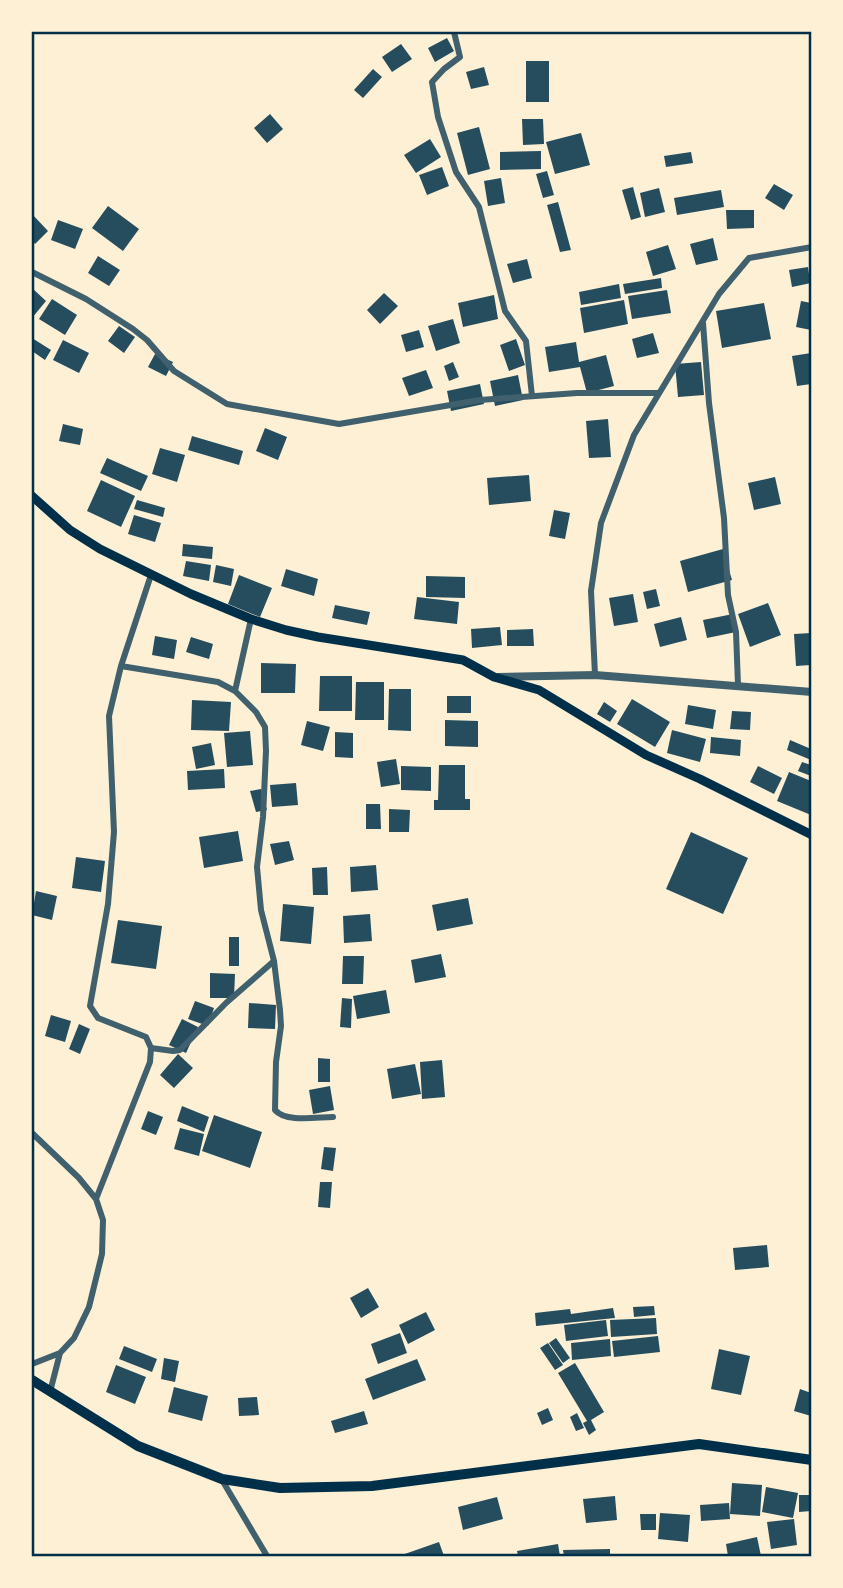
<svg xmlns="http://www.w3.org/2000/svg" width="843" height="1588" font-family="Bitter,serif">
<rect width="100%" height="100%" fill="#fdf0d5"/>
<path fill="#264d5e" d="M447 38 454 51 435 62 428 48Z
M401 44 412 59 392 72 382 57Z
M526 61H549V102H526Z
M484 67 489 85 471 89 466 72Z
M373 69 382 77 363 98 354 90Z
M270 114 283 129 267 143 254 128Z
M522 119H543L544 144 523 145Z
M479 127 490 169 468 175 457 133Z
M581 133 590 165 555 174 546 142Z
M430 139 441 157 416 173 404 155Z
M541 151V169L500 170V152Z
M691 152 693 163 666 167 664 156Z
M442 167 449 186 427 195 419 175Z
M547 171 554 195 543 198 536 174Z
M501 178 505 203 488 206 484 181Z
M774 184 793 195 784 210 765 198Z
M633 187 641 217 631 220 622 190Z
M659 188 665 212 645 217 640 193Z
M721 190 724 207 677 215 674 198Z
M558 202 571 250 560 252 547 205Z
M108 206 139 229 123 251 92 228Z
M726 210H754V228L727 229Z
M32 214 48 231 35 244 32 240Z
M58 220 83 229 75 249 51 240Z
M713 238 718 260 696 265 690 244Z
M668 245 676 269 653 276 646 252Z
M98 256 120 270 109 286 88 273Z
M527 259 532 278 513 283 507 264Z
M808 267 809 274H811V283L792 287 789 270Z
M661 278 662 288 625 294 623 284Z
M619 284 621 298 581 305 579 292Z
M32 288 46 301 32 318Z
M667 290 671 313 632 319 628 296Z
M384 293 398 306 380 324 367 310Z
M494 295 498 319 463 327 458 303Z
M52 299 77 315 65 335 39 319Z
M624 300 628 324 584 333 580 308Z
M801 301 811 303V330L796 327Z
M764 303 771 339 722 348 716 311Z
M453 319 460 343 436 351 428 326Z
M119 326 135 337 124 353 108 341Z
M419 330 424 347 406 352 401 335Z
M653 333 659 353 637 358 632 339Z
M32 338 51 350 45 360 32 351Z
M516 339 525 365 509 371 500 345Z
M63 340 89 353 79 373 53 360Z
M576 342 579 362 606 355 614 386 587 393 580 367 549 372 545 347Z
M811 353V384L797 386 792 356Z
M155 354 173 362 166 376 148 367Z
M453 362 459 377 449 381 444 366Z
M701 362 704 395 678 397 675 364Z
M426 370 433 388 409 396 402 378Z
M518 375 523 400 495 406 490 381Z
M480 384 484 404 451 411 447 391Z
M608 419 611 457 589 458 586 421Z
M63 424 83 429 80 445 59 441Z
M265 428 287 437 278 460 256 451Z
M192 436 243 451 239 465 188 450Z
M160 448 185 455 177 482 152 474Z
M107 458 148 476 141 491 100 473Z
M529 475 531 501 489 505 487 478Z
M775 477 781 504 754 510 748 483Z
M101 480 135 496 121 527 87 511Z
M137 500 165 508 163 517 134 509Z
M554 510 570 513 565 539 549 536Z
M134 515 161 523 155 542 128 534Z
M183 544 213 547 212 559 182 556Z
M723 549 732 580 688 592 680 561Z
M186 561 211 565 209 581 183 576Z
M216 565 234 569 231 586 213 582Z
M286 569 318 579 314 596 281 586Z
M239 575 272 588 260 617 228 604Z
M426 576 465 577V598L426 597Z
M656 589 660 606 647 609 643 592Z
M633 594 638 622 614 626 609 598Z
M417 597 459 602 457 624 414 619Z
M768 603 781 635 750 647 738 614Z
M335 605 370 612 367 625 332 618Z
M733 614 736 632 707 638 703 620Z
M681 617 687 640 660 647 654 624Z
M500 627 502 645 472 648 471 629Z
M533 629 534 646H507V630Z
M811 633V665L796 666 794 634Z
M155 636 177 640 174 659 152 655Z
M191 637 213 644 209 659 186 652Z
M261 663 296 664 295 693H261Z
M320 676H352V711H319Z
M356 682H384V720H355Z
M389 689H411V731L388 730Z
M447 696H471V713H447Z
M632 699 670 722 655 747 617 724Z
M192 700 231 702 229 731 191 730Z
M604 702 617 711 610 722 597 714Z
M688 705 716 710 713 729 685 724Z
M732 711 751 712 750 730 730 729Z
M445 720 478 721V747L445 746Z
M307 721 330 727 323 751 301 745Z
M672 730 706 739 700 762 667 753Z
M250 731 253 765 227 767 224 733Z
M335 732 353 733V758L335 757Z
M711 737 741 740 740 756 710 753Z
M790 740 811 749V760L787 750Z
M211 743 215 765 196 769 192 747Z
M396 759 400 784 381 787 377 762Z
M802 762 811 765V776L798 771Z
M439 765H465V799H470V810H434V800H438Z
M401 766 431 767V791L401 790Z
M758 766 782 778 774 794 750 782Z
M224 769 225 788 188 790 187 771Z
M789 772 811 781V815L777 801Z
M296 783 298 805 272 807 270 785Z
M261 789 267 810 256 812 250 791Z
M366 804H380L381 829H366Z
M389 809 410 810 409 832H389Z
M238 831 243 861 204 868 199 837Z
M691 832 748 858 723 914 666 889Z
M289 841 294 860 275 865 270 844Z
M76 857 105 861 101 892 72 888Z
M376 865 378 890 351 892 350 867Z
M327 867 328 895H313L312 868Z
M36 891 57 896 52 920 32 915Z
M468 898 473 924 437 931 432 905Z
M283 904 314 907 311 944 280 941Z
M370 914 372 941 344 943 343 916Z
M118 920 162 926 156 969 111 963Z
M229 937H239V966H229Z
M441 954 446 977 415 983 411 960Z
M343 956H364L363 984H342Z
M210 973 235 974 234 998H210Z
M386 990 390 1013 357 1019 353 996Z
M342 998 352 999 351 1028 340 1027Z
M195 1001 214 1008 208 1026 188 1019Z
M249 1003 276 1005 275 1029 248 1028Z
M51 1015 71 1021 65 1042 45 1036Z
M182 1019 198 1027 186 1053 169 1045Z
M79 1024 90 1029 80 1054 69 1049Z
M178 1054 193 1068 174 1088 160 1075Z
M318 1058 330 1059V1082H318Z
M442 1060 445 1097 422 1099 420 1062Z
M415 1064 421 1094 392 1099 387 1069Z
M330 1086 334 1110 313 1114 309 1090Z
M182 1106 209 1117 204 1132 177 1121Z
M148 1111 163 1117 156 1135 141 1129Z
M214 1115 262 1132 250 1168 202 1151Z
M180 1128 204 1134 199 1156 174 1149Z
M324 1147 336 1148 333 1171 321 1169Z
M320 1182H332L330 1208 318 1207Z
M767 1245 769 1267 735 1270 733 1248Z
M368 1288 379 1307 361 1318 350 1298Z
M654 1306 655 1315 634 1317 633 1307Z
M613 1308 615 1318 536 1326 535 1313 570 1309 571 1314Z
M426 1312 435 1330 408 1344 399 1325Z
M656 1318 657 1334 611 1337 610 1320Z
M606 1320 608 1336 566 1341 564 1325Z
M400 1333 407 1353 378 1364 371 1344Z
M658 1336 660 1352 614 1357 612 1341Z
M556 1338 570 1358 563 1363 549 1343Z
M610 1339 611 1356 572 1360 571 1343Z
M548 1343 563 1365 555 1370 540 1348Z
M124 1346 157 1359 152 1372 119 1359Z
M719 1349 750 1356 741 1395 711 1389Z
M164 1358 179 1361 175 1382 161 1379Z
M417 1359 426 1380 373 1400 365 1379Z
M575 1363 604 1412 591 1420 596 1430 589 1435 583 1423 587 1421 558 1373Z
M116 1365 146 1377 135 1404 106 1392Z
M174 1387 208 1396 202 1421 168 1412Z
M800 1389 811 1393V1416L794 1411Z
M257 1397 259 1415 239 1416 238 1398Z
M548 1408 553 1420 542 1425 537 1413Z
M364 1411 368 1424 335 1433 331 1421Z
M577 1413 584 1428 576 1431 570 1417Z
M732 1483 762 1485 760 1516 730 1514Z
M766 1487 798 1493 793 1518 762 1512Z
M799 1495H811V1511L799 1512Z
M615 1496 617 1520 586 1523 583 1499Z
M497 1497 503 1519 463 1530 458 1507Z
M729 1503 730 1519 701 1521 700 1505Z
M660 1513 690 1515 688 1542 658 1539Z
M640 1514H656V1530H641Z
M794 1519 797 1545 771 1549 767 1522Z
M757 1537 761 1556H728L726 1544Z
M439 1542 444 1556H399Z
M558 1544 560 1556H518L517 1551Z
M610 1549V1556H564L563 1550Z"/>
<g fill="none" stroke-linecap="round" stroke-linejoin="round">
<path stroke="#3f606c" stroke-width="6" d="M454 32 460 57 444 69 432 82 438 117 456 172 479 207 505 311 526 341 532 396
M32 272 86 299 133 329 147 340 174 371 227 404 339 424 480 400 577 393H658
M703 323 709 403 724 518 728 595 736 632 738 685
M121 666 218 682 235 691 256 712 265 727 266 751 263 817 257 867 261 910 274 961 280 1010 281 1026 276 1062 275 1110C286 1123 317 1117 333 1117
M595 675 591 591 601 523 634 435 719 294 749 258 812 247
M235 691 251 619
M151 1048 173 1051 180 1050 226 1003 274 961
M32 1133 79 1178 96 1199 103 1220 102 1254 89 1307 74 1338 60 1353 50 1392
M96 1199 150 1062 151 1048 146 1037 98 1018 90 1006 108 904 114 832 109 716 121 666 151 575
M32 1364 60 1353
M222 1480 267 1556"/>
<path stroke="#3f606c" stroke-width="8" d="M497 677 595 675 812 692"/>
<path stroke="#003049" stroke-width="9" d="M32 496 70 530 100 549 191 594 251 619 286 630 318 637 463 660 494 677 539 690 646 755 700 779 812 835"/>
<path stroke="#003049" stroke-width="10" d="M32 1380 138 1446 222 1479 280 1488 372 1486 699 1444 812 1460"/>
</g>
<rect width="843" height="1588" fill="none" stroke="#fdf0d5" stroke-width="66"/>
<rect x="33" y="33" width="777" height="1522" fill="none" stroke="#003049" stroke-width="2.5"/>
</svg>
